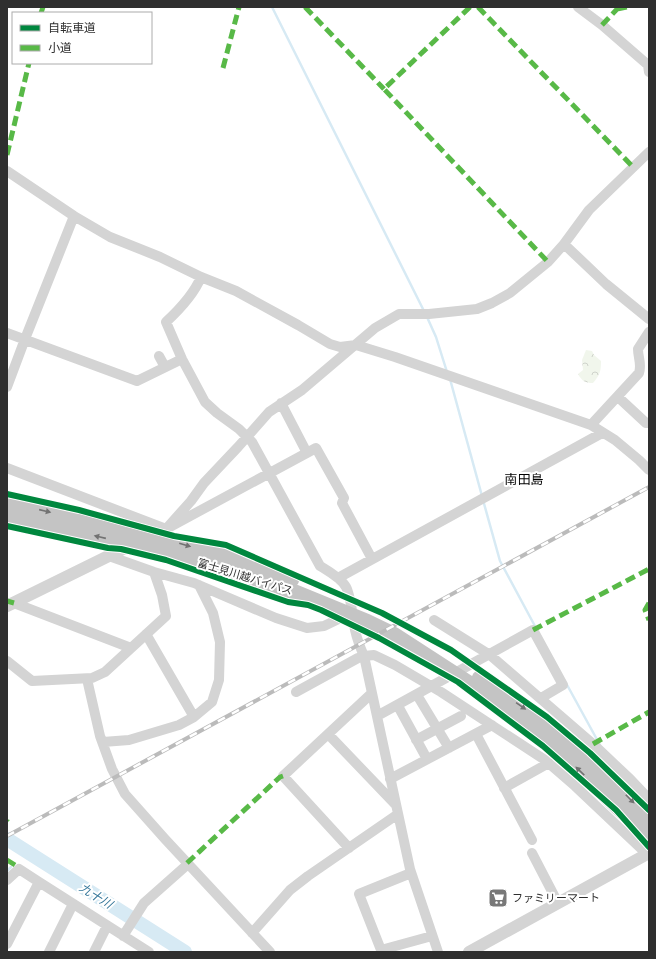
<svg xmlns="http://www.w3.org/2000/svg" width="656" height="959" font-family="Figtree,'Noto Sans JP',sans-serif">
<defs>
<pattern id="forest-crowns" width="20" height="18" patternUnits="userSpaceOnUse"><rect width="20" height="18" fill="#f1f6ec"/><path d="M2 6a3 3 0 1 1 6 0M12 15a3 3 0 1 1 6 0" fill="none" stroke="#cfd3cb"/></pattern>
</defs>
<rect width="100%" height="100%" fill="#fff"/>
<path fill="url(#forest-crowns)" d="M586 350 592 351 594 355 601 361C601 371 600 375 593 383 585 383 582 381 578 374L583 370 582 360Z"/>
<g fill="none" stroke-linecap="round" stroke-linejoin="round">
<path stroke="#d7eaf4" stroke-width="2.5" d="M272 7 424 311
M427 317 436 337 447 372
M450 379 482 496
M483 500 500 561 536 628
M566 683 600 745
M7 871 11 867"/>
<path stroke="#d7eaf4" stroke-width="14" d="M7 839 185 952"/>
<path stroke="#d4d4d4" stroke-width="10" d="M578 7 602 25 648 65 649 72
M7 171 74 216 110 237 160 257 201 277 236 291 298 325 330 344 340 347 356 345 395 357 591 425 615 440 639 460 649 470
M564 244 606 284 649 319
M201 277C194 294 180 309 166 322L182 359 205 402 217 413 239 429 252 442 320 566C328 571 341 578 346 587 351 596 353 619 355 630 357 639 360 647 364 656L410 869 438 952
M7 333 137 381 182 359
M159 356 165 367
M7 387 25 339 74 216
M618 397 646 423H649
M281 403 307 453
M591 425 639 373C642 364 638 358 638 349L649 332
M7 468 166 529 316 448 344 498 342 503 372 559
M151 536 166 529 191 501 204 483 238 447 269 412 302 390 375 328 399 314H429L477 309 492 303 510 293 548 262 564 244 589 210 649 152
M109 556 154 572 194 583 276 618 307 628 324 626 351 613
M338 578 602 433
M14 603 131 648
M434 620 490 655 593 744 630 779 649 799
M146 634 194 717
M7 661 32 681 92 678 105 672 166 616 162 595 154 572
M87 679 100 736 112 769 125 794 165 839 270 952
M296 692 358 658 364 656 374 655 395 665 441 692 545 760 575 786 647 854
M417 695 449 748
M398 706 427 759
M377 716 533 630 563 685 541 698
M328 734 396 805
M476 734 532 840
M416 740 461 716
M103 742 129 740 179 725 194 717 212 702 219 680 220 642 213 613 199 585
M390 779 492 725
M504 788 549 763
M349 848 283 776 372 693
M532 853 558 903
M411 873 359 894 381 950 432 936
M7 880 19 869 39 882 149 952
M252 933 290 890 308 876 398 814
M123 936 144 903 188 864
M7 944 39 882
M49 952 73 904
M94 952 107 926"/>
<path stroke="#d4d4d4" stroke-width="12" d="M7 606 135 543
M469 952 649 853"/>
<path stroke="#c4c4c4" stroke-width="16" d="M7 503 176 542 245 562 291 580
M7 515 132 544 245 575 279 586 367 622 394 635 482 692 553 745 649 837
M480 678C541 718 598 765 649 818"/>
<g stroke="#bbb" stroke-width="4">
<path id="rail" d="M7 836 649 487"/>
</g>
<use href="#rail" stroke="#fff" stroke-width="2.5" stroke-dasharray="8" stroke-linecap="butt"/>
<path stroke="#58b947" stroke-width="5" stroke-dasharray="10 5" stroke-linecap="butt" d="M305 7 384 89
M470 7 384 89 548 262
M478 7 633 167
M617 9 627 7
M41 13 43 7
M602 25 619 7
M223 68 239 7
M7 155 29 63
M7 601 14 603
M649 603 645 610 649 620
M533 630 649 569
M593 744 649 712
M7 821 8 822
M7 860 15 865
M187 863 280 777 283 776"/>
<g stroke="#fff" stroke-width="8">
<path id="cycleway" d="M7 494 79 510 174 536 226 545 382 613 451 650 547 717 590 753 649 810
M7 526 108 548 121 549 166 560 288 602 308 605 321 610 379 638 458 682 543 746 616 810 649 847"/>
</g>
<use href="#cycleway" stroke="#00873e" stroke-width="6"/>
</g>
<defs><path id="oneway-solid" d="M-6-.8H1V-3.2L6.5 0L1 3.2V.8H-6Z"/></defs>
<g fill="#727272">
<use href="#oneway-solid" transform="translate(45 511) rotate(13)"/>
<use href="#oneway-solid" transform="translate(100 537) rotate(-167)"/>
<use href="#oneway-solid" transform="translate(185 545) rotate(16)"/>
<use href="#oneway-solid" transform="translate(521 706) rotate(35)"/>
<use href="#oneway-solid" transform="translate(580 771) rotate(-136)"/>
<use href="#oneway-solid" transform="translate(630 799) rotate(45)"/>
</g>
<defs>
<g id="supermarket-square" transform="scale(1)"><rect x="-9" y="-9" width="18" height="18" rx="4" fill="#787878" stroke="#fff"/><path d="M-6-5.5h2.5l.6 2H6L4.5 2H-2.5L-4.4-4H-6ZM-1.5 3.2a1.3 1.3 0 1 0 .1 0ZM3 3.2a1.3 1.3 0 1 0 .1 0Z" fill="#fff"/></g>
</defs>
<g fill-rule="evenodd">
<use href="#supermarket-square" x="498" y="898"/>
</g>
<g text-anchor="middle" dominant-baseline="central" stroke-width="4" stroke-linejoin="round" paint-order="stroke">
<g font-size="11" fill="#2f2f2f" stroke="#fff">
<text transform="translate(245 577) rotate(17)">富士見川越バイパス</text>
</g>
<g font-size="11" fill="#2f2f2f" stroke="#fff" text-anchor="start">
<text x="512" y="898">ファミリーマート</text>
</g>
<g font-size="12" font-style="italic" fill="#35779a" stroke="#fff">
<text transform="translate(96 896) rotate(32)">九十川</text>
</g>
<g font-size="13" fill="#000" stroke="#fff">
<text x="524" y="479">南田島</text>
</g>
</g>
<rect width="656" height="959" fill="none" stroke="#2f2f2f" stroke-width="16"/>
<rect x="12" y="12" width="140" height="52" fill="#ffffff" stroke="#acacac"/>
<rect x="20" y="25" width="20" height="6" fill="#00873e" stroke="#acacac"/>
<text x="48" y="32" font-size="12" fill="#2f2f2f">自転車道</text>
<rect x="20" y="45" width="20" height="6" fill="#58b947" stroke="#acacac"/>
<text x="48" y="52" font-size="12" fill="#2f2f2f">小道</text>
</svg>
